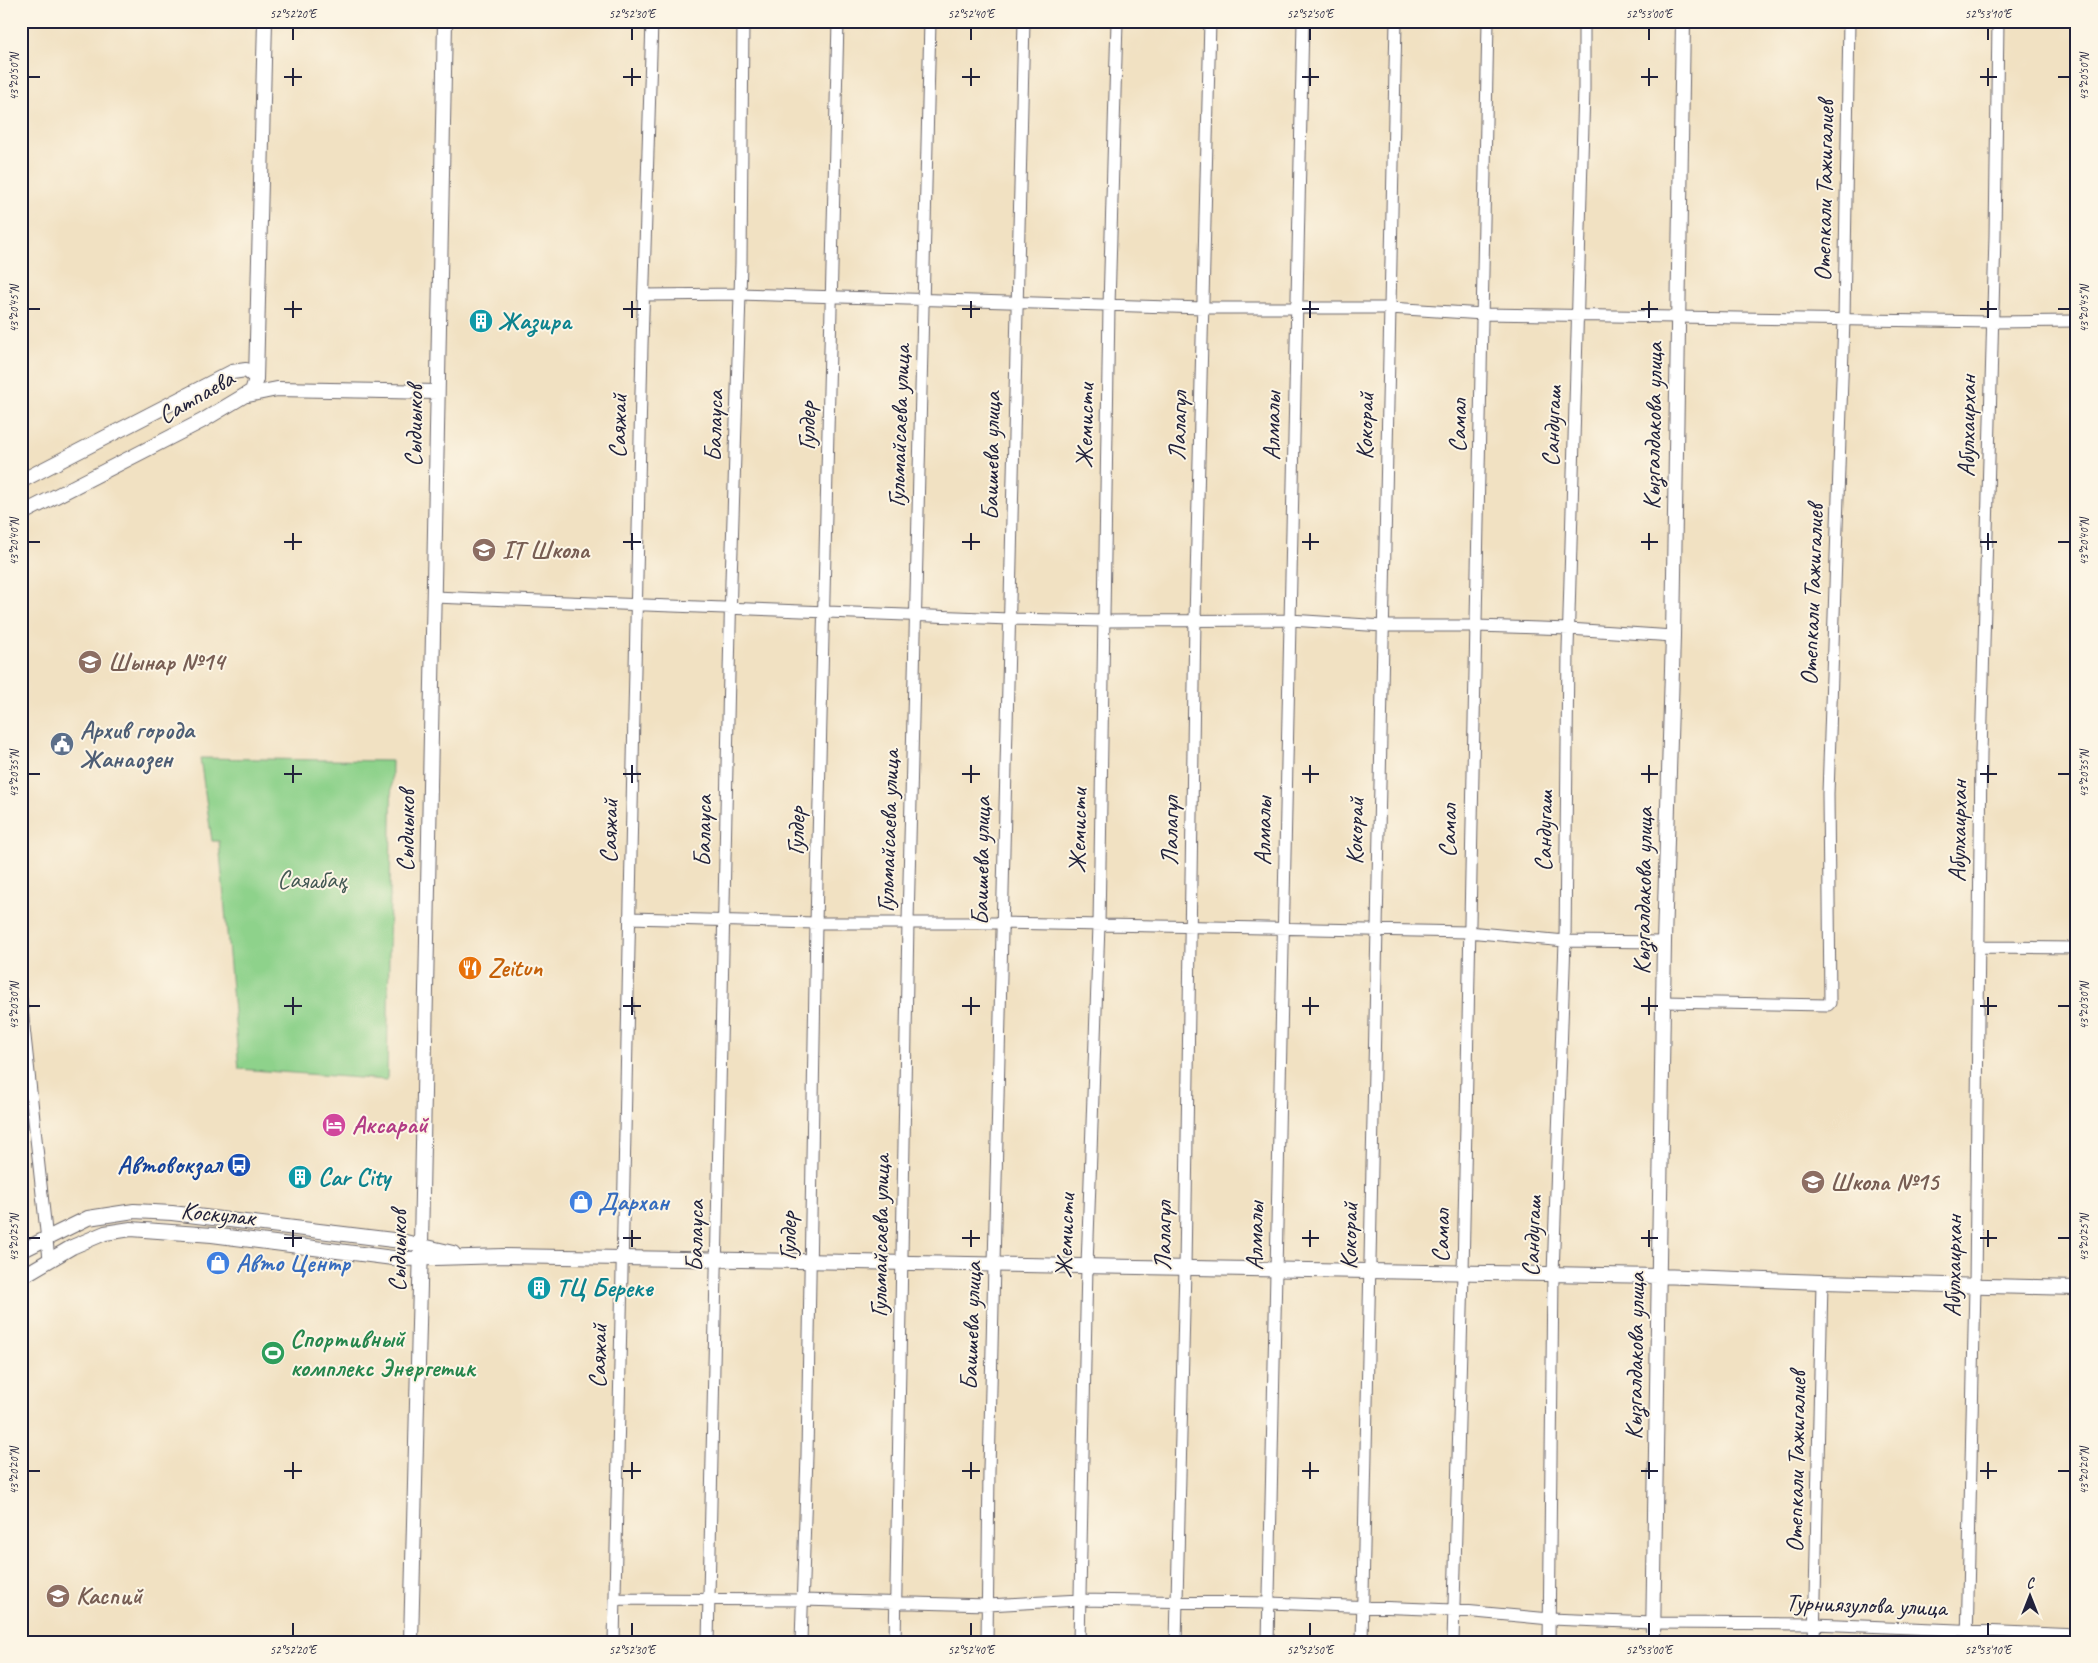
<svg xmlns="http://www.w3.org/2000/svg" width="2098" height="1663" font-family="Caveat,sans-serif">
<rect width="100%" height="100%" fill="#fcf5e5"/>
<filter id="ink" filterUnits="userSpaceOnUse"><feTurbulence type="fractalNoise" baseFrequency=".02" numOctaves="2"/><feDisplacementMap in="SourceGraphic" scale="10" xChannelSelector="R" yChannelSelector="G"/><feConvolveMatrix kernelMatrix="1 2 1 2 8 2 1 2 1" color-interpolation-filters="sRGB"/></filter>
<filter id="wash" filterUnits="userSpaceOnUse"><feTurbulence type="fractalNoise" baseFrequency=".0096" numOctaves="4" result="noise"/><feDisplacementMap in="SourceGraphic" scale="20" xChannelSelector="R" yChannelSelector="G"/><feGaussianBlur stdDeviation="1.12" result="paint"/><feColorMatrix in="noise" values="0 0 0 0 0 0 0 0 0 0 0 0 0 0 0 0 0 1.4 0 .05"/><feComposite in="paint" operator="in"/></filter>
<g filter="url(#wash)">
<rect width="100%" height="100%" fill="#f1e1c2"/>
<path fill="#8ed28b" stroke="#587a63" d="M200 758 392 761 387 1080 239 1069 219 841H212Z"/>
</g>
<g filter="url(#ink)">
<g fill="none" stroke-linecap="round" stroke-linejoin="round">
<g stroke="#6a656a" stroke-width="13">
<path id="minor" d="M644 295 740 294 1204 308H1390L1483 314 1992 322 2077 321
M434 597 1009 619 1105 621 1290 620 1383 626H1476L1569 629 1673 636
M630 918 816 923H1002L1468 932 1565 941 1664 942
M1979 947 2077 948
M21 999 49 1259
M1663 1002 1828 1005 1830 1003 1828 794 1844 319 1849 21
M615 1599 802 1600 988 1605 1080 1600 1269 1603 1453 1610 1550 1619 1653 1623 1815 1624 2077 1635
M614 1642 642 345 652 21
M708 1642 731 581 741 263 743 21
M801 1642 807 1455 816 923 838 21
M895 1642 908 922 930 21
M987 1642 989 1471 1024 21
M1079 1642 1087 1266 1099 925 1109 306 1117 21
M1176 1642 1185 1268 1195 619 1210 21
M1268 1642 1303 21
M1362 1642 1396 21
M1453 1642 1463 1273 1488 21
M1549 1642 1553 1274 1565 941 1568 649 1584 89V21
M1814 1642 1822 1282
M1967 1642 1975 1286 1981 754 1995 236 1998 21"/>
</g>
<g stroke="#6a656a" stroke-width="16">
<path id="tertiary" d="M248 395 277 389 437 392
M21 481 232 372 246 370 254 376
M21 514 202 421 252 391 256 379 265 21
M21 1251 88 1218 134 1211 172 1213 401 1241 453 1253
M21 1277 72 1247 105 1233 131 1229 212 1235 401 1259 504 1256 1659 1276 1822 1282 2077 1288
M411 1642 421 1245 445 21
M1653 1642 1664 942 1673 636 1683 21"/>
</g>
<use href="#minor" stroke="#fff" stroke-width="11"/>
<use href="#tertiary" stroke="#fff" stroke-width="14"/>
</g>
</g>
<path fill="none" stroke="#22223b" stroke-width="2" d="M293 28V40M632 28V40M971 28V40M1310 28V40M1649 28V40M1988 28V40M293 68V86M632 68V86M971 68V86M1310 68V86M1649 68V86M1988 68V86M28 77H40M284 77H302M623 77H641M962 77H980M1302 77H1319M1641 77H1658M1980 77H1997M2058 77H2070M293 301V318M632 301V318M971 301V318M1310 301V318M1649 301V318M1988 301V318M28 309H40M284 309H302M623 309H641M962 309H980M1302 309H1319M1641 309H1658M1980 309H1997M2058 309H2070M293 533V550M632 533V550M971 533V550M1310 533V550M1649 533V550M1988 533V550M28 542H40M284 542H302M623 542H641M962 542H980M1302 542H1319M1641 542H1658M1980 542H1997M2058 542H2070M293 765V783M632 765V783M971 765V783M1310 765V783M1649 765V783M1988 765V783M28 774H40M284 774H302M623 774H641M962 774H980M1302 774H1319M1641 774H1658M1980 774H1997M2058 774H2070M293 997V1015M632 997V1015M971 997V1015M1310 997V1015M1649 997V1015M1988 997V1015M28 1006H40M284 1006H302M623 1006H641M962 1006H980M1302 1006H1319M1641 1006H1658M1980 1006H1997M2058 1006H2070M293 1230V1247M632 1230V1247M971 1230V1247M1310 1230V1247M1649 1230V1247M1988 1230V1247M28 1238H40M284 1238H302M623 1238H641M962 1238H980M1302 1238H1319M1641 1238H1658M1980 1238H1997M2058 1238H2070M293 1462V1479M632 1462V1479M971 1462V1479M1310 1462V1479M1649 1462V1479M1988 1462V1479M28 1471H40M284 1471H302M623 1471H641M962 1471H980M1302 1471H1319M1641 1471H1658M1980 1471H1997M2058 1471H2070M293 1623V1636M632 1623V1636M971 1623V1636M1310 1623V1636M1649 1623V1636M1988 1623V1636"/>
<defs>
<g id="building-disc" transform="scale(1.25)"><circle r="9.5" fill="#0f9aa8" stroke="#fcf5e5"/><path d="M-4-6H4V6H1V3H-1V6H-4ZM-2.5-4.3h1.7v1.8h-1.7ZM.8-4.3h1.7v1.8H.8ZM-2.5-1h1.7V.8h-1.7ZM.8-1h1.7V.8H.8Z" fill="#fff"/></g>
<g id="school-disc" transform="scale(1.25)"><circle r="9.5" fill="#8d6e63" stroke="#fcf5e5"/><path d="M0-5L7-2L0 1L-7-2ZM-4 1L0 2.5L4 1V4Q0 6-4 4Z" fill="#fff"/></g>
<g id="civic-disc" transform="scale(1.25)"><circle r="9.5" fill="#5c6f8a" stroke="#fcf5e5"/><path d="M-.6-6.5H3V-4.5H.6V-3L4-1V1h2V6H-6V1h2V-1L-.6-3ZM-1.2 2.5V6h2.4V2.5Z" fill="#fff"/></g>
<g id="restaurant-disc" transform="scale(1.25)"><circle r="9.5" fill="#e8710a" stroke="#fcf5e5"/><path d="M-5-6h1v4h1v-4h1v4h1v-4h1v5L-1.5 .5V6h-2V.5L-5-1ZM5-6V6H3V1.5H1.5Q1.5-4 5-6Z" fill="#fff"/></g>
<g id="hotel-disc" transform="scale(1.25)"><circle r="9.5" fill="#d1479c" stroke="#fcf5e5"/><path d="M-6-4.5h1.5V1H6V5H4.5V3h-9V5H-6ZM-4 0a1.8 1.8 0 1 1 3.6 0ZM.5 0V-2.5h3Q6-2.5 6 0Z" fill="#fff"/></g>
<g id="bus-disc" transform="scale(1.25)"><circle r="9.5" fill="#1a4fb4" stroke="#fcf5e5"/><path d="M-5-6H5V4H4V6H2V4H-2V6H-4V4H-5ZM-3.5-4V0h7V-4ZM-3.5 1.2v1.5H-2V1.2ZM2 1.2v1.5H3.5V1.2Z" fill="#fff"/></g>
<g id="shop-disc" transform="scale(1.25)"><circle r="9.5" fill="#3f7fe0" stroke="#fcf5e5"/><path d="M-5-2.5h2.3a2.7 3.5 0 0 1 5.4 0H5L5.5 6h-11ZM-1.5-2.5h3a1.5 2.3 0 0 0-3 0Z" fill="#fff"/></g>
<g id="stadium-disc" transform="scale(1.25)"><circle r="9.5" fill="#2e9e5b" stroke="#fcf5e5"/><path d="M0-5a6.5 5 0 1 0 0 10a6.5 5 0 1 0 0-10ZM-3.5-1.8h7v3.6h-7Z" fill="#fff"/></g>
<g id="university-disc" transform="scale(1.25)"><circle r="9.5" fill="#8d6e63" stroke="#fcf5e5"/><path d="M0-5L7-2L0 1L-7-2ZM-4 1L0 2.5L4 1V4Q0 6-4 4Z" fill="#fff"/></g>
</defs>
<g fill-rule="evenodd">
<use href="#building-disc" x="481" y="321"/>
<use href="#school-disc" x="484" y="550"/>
<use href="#school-disc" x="90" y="662"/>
<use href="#civic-disc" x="62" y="744"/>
<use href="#restaurant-disc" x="470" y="968"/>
<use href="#hotel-disc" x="334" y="1125"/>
<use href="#bus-disc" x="239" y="1165"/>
<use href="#building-disc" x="300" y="1177"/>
<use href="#school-disc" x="1813" y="1182"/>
<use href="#shop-disc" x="581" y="1202"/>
<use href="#shop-disc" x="218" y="1263"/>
<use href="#building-disc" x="539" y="1288"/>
<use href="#stadium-disc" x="273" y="1353"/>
<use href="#university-disc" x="58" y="1596"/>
</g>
<g text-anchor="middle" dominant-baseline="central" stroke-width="4" stroke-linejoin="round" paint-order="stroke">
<g font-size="25" fill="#22223b" stroke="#fcf5e5">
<text transform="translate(1824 191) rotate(-89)">Отепкали Тажигалиев</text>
<text transform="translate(196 397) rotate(-30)">Сатпаева</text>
<text transform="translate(414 426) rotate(-89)">Сыдиыков</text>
<text transform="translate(618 426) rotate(-89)">Саяжай</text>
<text transform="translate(714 426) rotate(-88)">Балауса</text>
<text transform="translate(807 426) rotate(-89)">Гулдер</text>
<text transform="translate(899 426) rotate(-88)">Гульмайсаева улица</text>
<text transform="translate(1085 426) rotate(-89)">Жемисти</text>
<text transform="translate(1178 426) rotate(-88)">Лалагул</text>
<text transform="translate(1272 426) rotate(-89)">Алмалы</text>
<text transform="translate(1365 426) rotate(-89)">Кокорай</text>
<text transform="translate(1458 426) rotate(-89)">Самал</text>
<text transform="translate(1552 426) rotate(-88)">Сандугаш</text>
<text transform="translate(1653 426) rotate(-89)">Кызгалдакова улица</text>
<text transform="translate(1967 426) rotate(-89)">Абулхаирхан</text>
<text transform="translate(991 456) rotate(-89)">Баишева улица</text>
<text transform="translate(1812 595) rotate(-88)">Отепкали Тажигалиев</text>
<text transform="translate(406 831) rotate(-89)">Сыдиыков</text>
<text transform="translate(609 831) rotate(-89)">Саяжай</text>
<text transform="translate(703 831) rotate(-89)">Балауса</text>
<text transform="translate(796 831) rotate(-88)">Гулдер</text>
<text transform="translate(888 831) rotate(-88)">Гульмайсаева улица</text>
<text transform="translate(1078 831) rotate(-89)">Жемисти</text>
<text transform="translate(1170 831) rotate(-89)">Лалагул</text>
<text transform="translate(1263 831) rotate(-89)">Алмалы</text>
<text transform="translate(1355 831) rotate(-89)">Кокорай</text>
<text transform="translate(1448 831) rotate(-89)">Самал</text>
<text transform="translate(1544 831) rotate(-89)">Сандугаш</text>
<text transform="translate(1958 831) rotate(-89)">Абулхаирхан</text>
<text transform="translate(981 861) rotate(-89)">Баишева улица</text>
<text transform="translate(1643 891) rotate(-89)">Кызгалдакова улица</text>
<text transform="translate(218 1214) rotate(6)">Коскулак</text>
<text transform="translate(695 1236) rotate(-89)">Балауса</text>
<text transform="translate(788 1236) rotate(-89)">Гулдер</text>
<text transform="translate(880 1236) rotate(-89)">Гульмайсаева улица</text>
<text transform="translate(1065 1236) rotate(-88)">Жемисти</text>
<text transform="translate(1163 1236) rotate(-89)">Лалагул</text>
<text transform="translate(1255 1236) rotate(-89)">Алмалы</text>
<text transform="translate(1349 1236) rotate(-89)">Кокорай</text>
<text transform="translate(1441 1236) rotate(-89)">Самал</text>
<text transform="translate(1532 1236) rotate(-88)">Сандугаш</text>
<text transform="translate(398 1251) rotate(-89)">Сыдиыков</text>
<text transform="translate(1953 1266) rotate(-89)">Абулхаирхан</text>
<text transform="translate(971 1326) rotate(-88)">Баишева улица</text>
<text transform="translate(598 1356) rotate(-89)">Саяжай</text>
<text transform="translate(1635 1356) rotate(-89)">Кызгалдакова улица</text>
<text transform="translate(1796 1462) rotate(-89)">Отепкали Тажигалиев</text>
<text transform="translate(1866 1605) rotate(2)">Турниязулова улица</text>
</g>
<g font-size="25" font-weight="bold" fill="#0d838f" stroke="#fcf5e5" text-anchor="start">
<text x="498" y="321">Жазира</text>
<text x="318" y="1177">Car City</text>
<text x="556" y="1288">ТЦ Береке</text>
</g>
<g font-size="25" font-weight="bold" fill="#785e54" stroke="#fcf5e5" text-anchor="start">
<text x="502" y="550">IT Школа</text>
<text x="108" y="662">Шынар №14</text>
<text x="1830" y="1182">Школа №15</text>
<text x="76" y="1596">Каспий</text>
</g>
<g font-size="25" font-weight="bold" fill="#4e5e75" stroke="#fcf5e5" text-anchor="start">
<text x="80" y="730">Архив города<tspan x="80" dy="29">Жанаозен</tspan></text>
</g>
<g font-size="25" fill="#425753" stroke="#fcf5e5">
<text x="312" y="880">Саяабақ</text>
</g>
<g font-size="25" font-weight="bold" fill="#c56008" stroke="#fcf5e5" text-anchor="start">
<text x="488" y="968">Zeitun</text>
</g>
<g font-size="25" font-weight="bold" fill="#b23c85" stroke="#fcf5e5" text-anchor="start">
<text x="352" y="1125">Аксарай</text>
</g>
<g font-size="25" font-weight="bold" fill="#164399" stroke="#fcf5e5" text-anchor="end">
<text x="222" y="1165">Автовокзал</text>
</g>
<g font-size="25" font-weight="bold" fill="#366cbe" stroke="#fcf5e5" text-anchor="start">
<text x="598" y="1202">Дархан</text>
<text x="236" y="1263">Авто Центр</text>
</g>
<g font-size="25" font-weight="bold" fill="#27864d" stroke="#fcf5e5" text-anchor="start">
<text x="290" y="1339">Спортивный<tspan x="290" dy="29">комплекс Энергетик</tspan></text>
</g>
</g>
<rect width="2098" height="1663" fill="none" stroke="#fcf5e5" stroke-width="55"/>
<g transform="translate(2030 1596)" stroke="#fcf5e5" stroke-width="4" paint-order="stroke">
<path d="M0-4L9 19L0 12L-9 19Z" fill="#22223b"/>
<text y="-8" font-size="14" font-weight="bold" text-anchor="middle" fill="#22223b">С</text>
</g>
<rect x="28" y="28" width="2042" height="1608" fill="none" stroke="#22223b" stroke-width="2"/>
<g font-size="12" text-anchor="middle" fill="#22223b">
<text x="293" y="18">52°52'20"E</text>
<text x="632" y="18">52°52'30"E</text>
<text x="971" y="18">52°52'40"E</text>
<text x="1310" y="18">52°52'50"E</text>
<text x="1649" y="18">52°53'00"E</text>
<text x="1988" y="18">52°53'10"E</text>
<text transform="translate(14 77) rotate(-90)" y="4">43°20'50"N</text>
<text transform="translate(2084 77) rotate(-90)" y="4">43°20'50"N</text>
<text transform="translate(14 309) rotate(-90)" y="4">43°20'45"N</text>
<text transform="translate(2084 309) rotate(-90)" y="4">43°20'45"N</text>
<text transform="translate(14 542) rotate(-90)" y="4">43°20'40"N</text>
<text transform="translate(2084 542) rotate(-90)" y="4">43°20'40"N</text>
<text transform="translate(14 774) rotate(-90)" y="4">43°20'35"N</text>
<text transform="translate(2084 774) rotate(-90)" y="4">43°20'35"N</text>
<text transform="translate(14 1006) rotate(-90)" y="4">43°20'30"N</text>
<text transform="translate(2084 1006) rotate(-90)" y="4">43°20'30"N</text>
<text transform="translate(14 1238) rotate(-90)" y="4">43°20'25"N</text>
<text transform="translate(2084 1238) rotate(-90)" y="4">43°20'25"N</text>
<text transform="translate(14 1471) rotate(-90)" y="4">43°20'20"N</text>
<text transform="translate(2084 1471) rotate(-90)" y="4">43°20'20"N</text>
<text x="293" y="1654">52°52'20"E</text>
<text x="632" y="1654">52°52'30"E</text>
<text x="971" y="1654">52°52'40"E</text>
<text x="1310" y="1654">52°52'50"E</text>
<text x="1649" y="1654">52°53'00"E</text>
<text x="1988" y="1654">52°53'10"E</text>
</g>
</svg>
